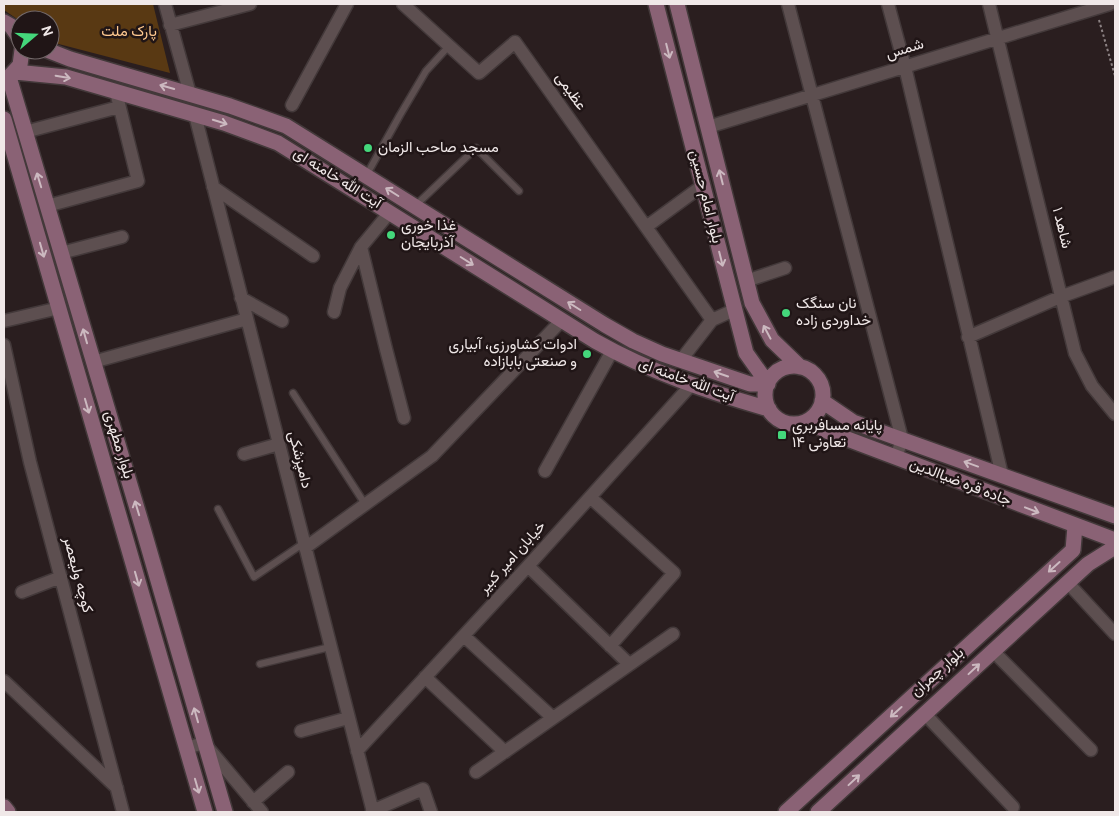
<svg xmlns="http://www.w3.org/2000/svg" width="1119" height="816" font-family="Overpass,Vazirmatn,sans-serif">
<rect width="100%" height="100%" fill="#2a1e1f"/>
<path fill="#593913" d="M4 4H153L170 73 51 42 50 20 20 21 4 10Z"/>
<g fill="none" stroke-linecap="round" stroke-linejoin="round">
<g stroke="#43393a" stroke-width="9">
<path id="lane" d="M366 176 400 115 426 71 449 46
M415 206 476 148 519 191
M293 393 365 504
M218 509 254 577 304 543
M260 664 330 647"/>
</g>
<g stroke="#43393a" stroke-width="15">
<path id="street" d="M165 4 190 94
M403 4 479 73 515 42 646 227 702 186
M788 4 902 439 896 458
M888 4 905 67 1002 475
M989 4 1075 353 1092 386 1115 414
M170 25 250 4
M292 105 347 4
M195 115 373 812
M708 127 1110 4
M25 132 119 107
M213 187 313 256
M47 206 138 181 116 92
M646 227 712 320 681 360
M361 247 386 349 404 418
M61 253 122 237
M746 281 785 268
M241 298 282 321
M334 312 340 288 361 247 390 212
M712 320 734 310
M4 321 59 308
M968 337 1060 297 1115 277
M4 345 30 462 123 812
M93 362 247 319
M244 454 279 444
M545 471 612 351
M590 497 674 573 610 646
M305 548 432 456 562 320
M528 566 629 664
M1068 583 1115 634
M22 592 61 577
M464 636 553 718
M993 651 1091 750
M425 677 505 752
M4 681 117 788
M925 714 1013 807
M301 731 348 718
M186 748 204 743 262 812
M357 751 528 566 692 384
M476 772 673 634
M253 802 288 772
M372 811 423 789 431 812"/>
</g>
<g stroke="#43393a" stroke-width="18">
<path id="secondary" d="M656 4 746 353 768 384
M677 4 752 303 772 340 800 367
M4 22 11 26 20 39
M47 50 70 59 230 106 286 126 605 325 633 341 662 354 750 384H768
M15 72 66 77 224 123 278 143 595 341C650 372 709 392 769 409
M9 77 144 532 225 812
M9 77 20 65 22 50
M4 119 205 812
M765 395a29 29 0 1 1 58 0a29 29 0 1 1-58 0Z
M822 401 853 422 1115 516
M807 421 829 432 1115 540
M4 807 8 812
M786 812 1073 550 1075 526
M818 812 1088 564 1115 547"/>
</g>
<path stroke="#8d8384" stroke-width="2" stroke-dasharray="2.5 2.5" stroke-linecap="butt" d="M1099 20 1115 76"/>
<use href="#lane" stroke="#5d4f50" stroke-width="6"/>
<use href="#street" stroke="#5d4f50" stroke-width="12"/>
<use href="#secondary" stroke="#8a6275" stroke-width="15"/>
</g>
<defs><path id="oneway-shaft" d="M-6 0H5M1.5-3L5.5 0L1.5 3" fill="none" stroke-width="1.6" stroke-linecap="round" stroke-linejoin="round" transform="scale(1.25)"/></defs>
<g stroke="#ccb9c0">
<use href="#oneway-shaft" transform="translate(668 51) rotate(76)"/>
<use href="#oneway-shaft" transform="translate(63 77) rotate(10)"/>
<use href="#oneway-shaft" transform="translate(167 87) rotate(-164)"/>
<use href="#oneway-shaft" transform="translate(220 122) rotate(17)"/>
<use href="#oneway-shaft" transform="translate(721 177) rotate(-104)"/>
<use href="#oneway-shaft" transform="translate(39 180) rotate(-107)"/>
<use href="#oneway-shaft" transform="translate(392 192) rotate(-148)"/>
<use href="#oneway-shaft" transform="translate(42 250) rotate(74)"/>
<use href="#oneway-shaft" transform="translate(721 259) rotate(76)"/>
<use href="#oneway-shaft" transform="translate(467 261) rotate(32)"/>
<use href="#oneway-shaft" transform="translate(574 306) rotate(-148)"/>
<use href="#oneway-shaft" transform="translate(767 332) rotate(-118)"/>
<use href="#oneway-shaft" transform="translate(85 336) rotate(-106)"/>
<use href="#oneway-shaft" transform="translate(721 374) rotate(-161)"/>
<use href="#oneway-shaft" transform="translate(87 406) rotate(74)"/>
<use href="#oneway-shaft" transform="translate(971 464) rotate(-160)"/>
<use href="#oneway-shaft" transform="translate(137 508) rotate(-107)"/>
<use href="#oneway-shaft" transform="translate(1032 510) rotate(21)"/>
<use href="#oneway-shaft" transform="translate(1054 567) rotate(138)"/>
<use href="#oneway-shaft" transform="translate(137 579) rotate(74)"/>
<use href="#oneway-shaft" transform="translate(974 669) rotate(-43)"/>
<use href="#oneway-shaft" transform="translate(896 712) rotate(138)"/>
<use href="#oneway-shaft" transform="translate(196 715) rotate(-106)"/>
<use href="#oneway-shaft" transform="translate(854 780) rotate(-43)"/>
<use href="#oneway-shaft" transform="translate(197 786) rotate(74)"/>
</g>
<g fill="#44d77b" stroke="#201516" stroke-width="2">
<circle cx="368" cy="148" r="5"/>
<circle cx="391" cy="235" r="5"/>
<circle cx="786" cy="313" r="5"/>
<circle cx="587" cy="354" r="5"/>
<rect x="777" y="430" width="10" height="10" rx="2.5"/>
</g>
<g text-anchor="middle" dominant-baseline="central" stroke-width="5" stroke-linejoin="round" paint-order="stroke">
<g font-size="15" fill="#fec88f" stroke="#201516">
<text x="129" y="32">پارک ملت</text>
</g>
<g font-size="15" fill="#f0e8e8" stroke="#201516">
<text transform="translate(905 50) rotate(-17)">شمس</text>
<text transform="translate(570 92) rotate(55)">عظیمی</text>
<text transform="translate(337 179) rotate(32)">آیت الله خامنه ای</text>
<text transform="translate(705 197) rotate(76)">بلوار امام حسین</text>
<text transform="translate(1061 228) rotate(76)">شاهد ۱</text>
<text transform="translate(686 381) rotate(20)">آیت الله خامنه ای</text>
<text transform="translate(118 445) rotate(73)">بلوار مطهری</text>
<text transform="translate(299 460) rotate(76)">دامپزشکی</text>
<text transform="translate(960 483) rotate(21)">جاده قره ضیاالدین</text>
<text transform="translate(513 558) rotate(-48)">خیابان امیر کبیر</text>
<text transform="translate(77 575) rotate(75)">کوچه ولیعصر</text>
<text transform="translate(938 673) rotate(-42)">بلوار چمران</text>
</g>
<g font-size="15" fill="#f0e8e8" stroke="#201516" text-anchor="start">
<text x="378" y="148">مسجد صاحب الزمان</text>
<text x="401" y="226">غذا خوری<tspan x="401" dy="17">آذربایجان</tspan></text>
<text x="796" y="304">نان سنگک<tspan x="796" dy="17">خداوردی زاده</tspan></text>
<text x="577" y="345" text-anchor="end">ادوات کشاورزی، آبیاری<tspan x="577" dy="17">و صنعتی بابازاده</tspan></text>
<text x="792" y="426">پایانه مسافربری<tspan x="792" dy="17">تعاونی ۱۴</tspan></text>
</g>
</g>
<rect width="1119" height="816" fill="none" stroke="#f0e8e8" stroke-width="10"/>
<g transform="translate(35 35) rotate(71)"><circle r="24" fill="#201516" stroke="#73696a"/>
<path d="M0-4L9 19L0 12L-9 19Z" fill="#44d77b"/>
<text y="-8" font-size="14" font-weight="bold" text-anchor="middle" fill="#f0e8e8">N</text>
</g>
</svg>
